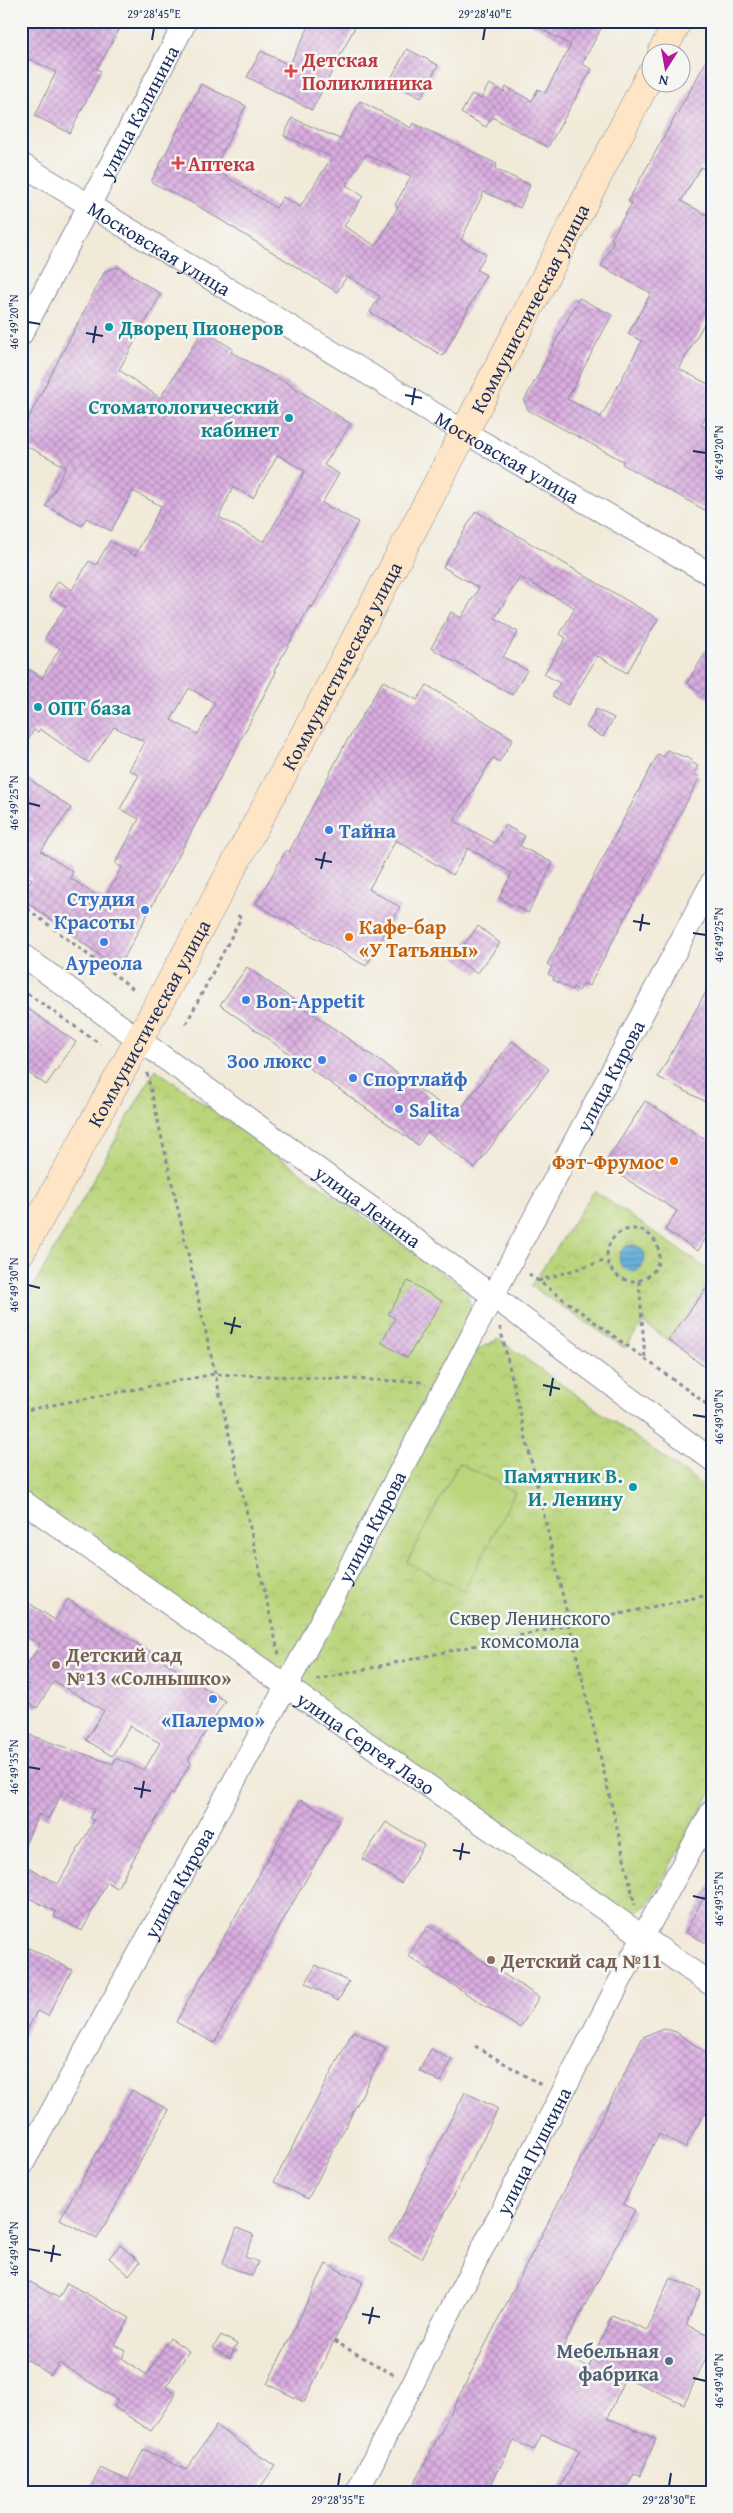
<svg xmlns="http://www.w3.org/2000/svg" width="733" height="2513" font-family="'Gentium Book Plus',serif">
<defs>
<pattern id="park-crowns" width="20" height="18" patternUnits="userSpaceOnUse" patternTransform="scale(1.25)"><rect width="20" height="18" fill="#bad57b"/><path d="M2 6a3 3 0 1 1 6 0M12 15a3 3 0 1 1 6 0" fill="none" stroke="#9fb76d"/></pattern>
<pattern id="water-rules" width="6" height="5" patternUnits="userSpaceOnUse" patternTransform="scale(1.25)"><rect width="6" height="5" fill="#5eacd8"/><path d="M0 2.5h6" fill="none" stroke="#4d8cb2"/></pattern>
<pattern id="building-cross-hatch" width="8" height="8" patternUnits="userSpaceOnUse" patternTransform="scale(1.25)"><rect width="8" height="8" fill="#daaee0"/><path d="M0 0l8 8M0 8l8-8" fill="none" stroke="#b08eb9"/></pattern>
</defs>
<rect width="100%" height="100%" fill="#f6f6f2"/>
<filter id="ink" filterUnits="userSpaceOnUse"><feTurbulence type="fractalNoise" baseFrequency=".02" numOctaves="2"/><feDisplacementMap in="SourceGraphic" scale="10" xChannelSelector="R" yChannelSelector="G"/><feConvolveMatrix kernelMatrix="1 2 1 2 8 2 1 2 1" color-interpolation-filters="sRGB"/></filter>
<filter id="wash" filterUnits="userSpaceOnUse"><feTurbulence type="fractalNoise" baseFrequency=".0096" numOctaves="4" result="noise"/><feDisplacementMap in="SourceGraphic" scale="20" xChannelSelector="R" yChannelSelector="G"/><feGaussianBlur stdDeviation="1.12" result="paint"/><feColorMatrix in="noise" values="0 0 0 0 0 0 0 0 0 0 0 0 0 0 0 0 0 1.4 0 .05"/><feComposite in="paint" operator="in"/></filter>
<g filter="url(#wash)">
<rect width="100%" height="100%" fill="#f2ead9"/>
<path fill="url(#park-crowns)" stroke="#6a826c" d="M155 1069 467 1290 475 1330 286 1687 21 1500V1309Z
M594 1191 712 1272V1281L668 1340 643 1323 625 1348 531 1286Z
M498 1339 712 1492V1791L649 1903 638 1912H625L315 1700 302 1679 475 1351Z"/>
<path fill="#bad57b" stroke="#6a826c" d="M459 1463 515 1492 464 1591 407 1562Z"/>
<path fill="url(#water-rules)" stroke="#3c6e9b" d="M619 1258a13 13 0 1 1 26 0a13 13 0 1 1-26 0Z"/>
<g id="blocks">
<path fill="url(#building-cross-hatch)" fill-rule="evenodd" d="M21 21H124L97 69 101 71 70 133 35 116 56 72 21 55Z
M312 21H358L312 110 247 77 261 51 289 65Z
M526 21H605L582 64 592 69 548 147 492 117 486 127 461 113 472 94 481 99 489 84 504 92 506 87 532 101 538 89 545 93 571 45Z
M407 49 438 65 421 98 389 82Z
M712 51V173L701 167 681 201 712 218V309L679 369 712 386V405L701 425 712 431V514L622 464 623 461 528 410 524 401 579 298 612 315 567 399 601 417 642 341 628 334 651 293 601 266 614 241 611 239 632 203 628 201Z
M201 84 246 106 214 169 276 208 283 197 300 207 332 157 284 136 292 118 340 139 360 101 411 128 413 123 497 164 495 169 530 185 520 208 484 192 461 240 486 254 477 270 486 275 443 356 370 312 380 296 347 276 337 292 198 206 151 182ZM366 154 411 176 395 205 398 207 376 246 344 226 363 196 346 185Z
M118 267 161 294 119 370 160 398 203 330 233 349 231 352 292 386 351 424 324 465 339 474 322 503 358 522 312 608 310 606 274 671 276 672 249 724 124 958 108 961 21 898V894L32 879 21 872V773L71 808 41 851 73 872 70 878 103 900 122 867 115 864 139 819 120 809 139 775 129 770 145 742 114 727 89 763 40 729 38 732 34 730 21 750V664L42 678 60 648 45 638 66 606 49 596 58 581 72 590 89 561 96 565 110 541 135 556 161 506 133 491 111 531 86 518 82 526 46 506 66 467 21 443V432L105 271ZM278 455 305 471 264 542 219 517 233 487 253 498ZM189 688 215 703 198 734 171 720Z
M476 511 658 619 627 673 598 656 568 705 552 696 560 683 544 674 566 638 560 634 575 608 520 577 495 618 518 632 503 657 527 670 512 695 431 648 451 612 461 618 479 588 443 567Z
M712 642V701L687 683Z
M383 681 417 700 427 685 513 739 499 762 493 758 454 821 495 843 505 825 525 836 520 846 553 863 528 913 499 898 512 873 468 848 453 875 396 840 369 889 400 907 366 966 256 904 286 850 289 852 344 746Z
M596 709 614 718 603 737 586 727Z
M667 750 692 760 691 762 698 766 694 774 700 777 589 986 583 983 579 991 573 987 572 990 553 980 554 977 548 974 552 967 547 964 658 754 664 757Z
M478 926 500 943 477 974 455 957Z
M247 967 456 1115 512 1041 549 1069 475 1168 427 1132 418 1145 220 1005Z
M712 981V1105L658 1077Z
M21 1004 76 1042 46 1085 21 1068Z
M645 1101 712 1143V1228L698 1251 665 1230 677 1211 604 1165Z
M408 1281 442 1301 407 1358 381 1342 395 1319 388 1314Z
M712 1281V1372L668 1340Z
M21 1598 55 1620 68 1599 225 1701 188 1760 191 1762 173 1794 171 1793 117 1888 107 1882 82 1931 54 1916 56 1912 21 1894V1863L58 1884 94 1821 90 1818 94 1810 63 1791 48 1819 38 1814 21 1855V1732L113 1764 115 1758 144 1770 160 1743 130 1726 112 1756 86 1740 104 1711 54 1681 37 1708 22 1699 30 1685 21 1680V1674L40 1645 21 1633Z
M301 1800 339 1821 214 2043 176 2022Z
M386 1822 424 1845 401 1883 362 1859Z
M712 1882V1946L685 1932Z
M428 1926 539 1997 520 2028 408 1956Z
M27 1947 72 1970 48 2016 37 2011 21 2041V1957Z
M316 1965 349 1982 338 2001 306 1983Z
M663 2028 676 2032 712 2057V2118L704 2113 685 2148 659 2134 623 2204 635 2210 559 2355 589 2367 612 2315 647 2330 670 2278 701 2291 686 2325 712 2336V2345L684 2404 625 2377 608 2418 656 2439 640 2476 634 2474 625 2492H558L580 2450 542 2434 534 2450 514 2441 487 2492H410L643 2037Z
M353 2031 386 2048 308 2199 274 2182Z
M431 2049 452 2060 441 2082 419 2071Z
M132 2090 169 2110 97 2239 60 2219Z
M465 2092 498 2109 422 2258 389 2241Z
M237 2228 254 2235 245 2257 258 2262 252 2276 222 2264Z
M120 2245 140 2262 129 2275 109 2258Z
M326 2264 363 2282 304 2402 267 2384Z
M21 2277 59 2298 67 2283 130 2318 115 2345 126 2351 122 2358 147 2375 170 2338 189 2351 166 2387 176 2394 151 2431 114 2407 118 2400 59 2363 51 2375 21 2356Z
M221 2335 237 2344 230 2358 213 2348Z
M216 2426 275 2466 257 2492H89L100 2468 128 2480 144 2449 186 2470Z"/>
</g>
</g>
<g filter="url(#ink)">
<use href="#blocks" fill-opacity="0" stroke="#868c9c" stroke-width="1"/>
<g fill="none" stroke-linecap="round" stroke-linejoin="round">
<g stroke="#868c9c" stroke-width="24">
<g id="minor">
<path id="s1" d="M21 164 466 433 712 575"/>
<path id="s2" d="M21 335 186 21"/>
<path id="s3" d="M21 954 493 1296 712 1460"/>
<path id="s4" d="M21 1500 712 1985"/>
<path id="s5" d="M21 2167 286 1687 712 882"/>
<path id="s6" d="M357 2492 642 1938 712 1811"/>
</g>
</g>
<g stroke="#868c9c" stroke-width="29">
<g id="secondary">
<path d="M662 52 678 21"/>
<path id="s7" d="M21 1252C239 864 446 470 650 75"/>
</g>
</g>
<path stroke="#868c9c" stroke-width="3" stroke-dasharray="4 4" stroke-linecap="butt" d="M21 904 136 991
M21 989 100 1044
M186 1024 241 918 235 913
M147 1073 279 1655
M607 1255a26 26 0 1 1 52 0a26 26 0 1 1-52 0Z
M529 1274 712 1408
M538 1281 607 1260
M639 1281 645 1358
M500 1327 635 1905
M21 1411 214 1374 424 1382
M316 1680 712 1594
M475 2046 543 2086
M334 2341 394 2375"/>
<use href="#minor" stroke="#fff" stroke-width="22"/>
<use href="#secondary" stroke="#fde5c5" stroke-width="28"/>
</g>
</g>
<path fill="none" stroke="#1b2f5e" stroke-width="2" d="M152 40 154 28M483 40 485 28M28 322 40 324M86 333 103 336M93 343 96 326M405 395 422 398M412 405 415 388M693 451 706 453M28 803 40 806M315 859 332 862M321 869 325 852M633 921 650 924M640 931 643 914M693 933 706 935M28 1285 40 1288M224 1323 241 1327M231 1334 235 1317M543 1385 560 1389M550 1396 553 1378M693 1415 706 1417M28 1767 40 1769M134 1788 151 1791M141 1798 144 1781M453 1850 470 1853M460 1860 463 1843M693 1896 706 1899M28 2249 40 2251M44 2252 61 2255M51 2262 54 2245M362 2314 380 2317M369 2324 373 2307M693 2378 706 2381M338 2486 340 2473M669 2486 671 2473"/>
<g fill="#e0444e" stroke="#f6f6f2" stroke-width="2">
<path d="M288.5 63.5h5v5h5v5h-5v5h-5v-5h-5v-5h5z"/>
<path d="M175.5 155.5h5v5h5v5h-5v5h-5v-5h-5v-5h5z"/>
</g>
<g fill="#0f9aa8" stroke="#f6f6f2" stroke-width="2">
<circle cx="109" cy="327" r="5"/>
<circle cx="289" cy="418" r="5"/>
<circle cx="38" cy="707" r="5"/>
<circle cx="633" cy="1487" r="5"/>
</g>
<g fill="#3f7fe0" stroke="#f6f6f2" stroke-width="2">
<circle cx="329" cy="830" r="5"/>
<circle cx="145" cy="910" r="5"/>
<circle cx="104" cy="942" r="5"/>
<circle cx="246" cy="1000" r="5"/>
<circle cx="322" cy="1060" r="5"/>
<circle cx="353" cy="1078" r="5"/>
<circle cx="399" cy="1109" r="5"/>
<circle cx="213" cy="1699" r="5"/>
</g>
<g fill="#e8710a" stroke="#f6f6f2" stroke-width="2">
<circle cx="349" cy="937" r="5"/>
<circle cx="674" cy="1161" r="5"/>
</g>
<g fill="#8d6e63" stroke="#f6f6f2" stroke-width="2">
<circle cx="56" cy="1665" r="5"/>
<circle cx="491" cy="1960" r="5"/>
</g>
<circle fill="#5c6f8a" stroke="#f6f6f2" stroke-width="2" cx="669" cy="2361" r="5"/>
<g text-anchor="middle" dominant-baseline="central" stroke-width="5" stroke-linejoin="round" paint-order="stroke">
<g font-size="20" font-weight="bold" fill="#be3a42" stroke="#f6f6f2" text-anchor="start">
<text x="302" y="59">Детская<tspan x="302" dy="23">Поликлиника</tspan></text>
<text x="188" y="163">Аптека</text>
</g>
<g font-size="20" fill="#1b2f5e" stroke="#f6f6f2">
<text stroke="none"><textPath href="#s2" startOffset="252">улица Калинина</textPath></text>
<text stroke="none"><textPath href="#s1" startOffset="162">Московская улица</textPath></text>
<text stroke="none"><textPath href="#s7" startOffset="1072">Коммунистическая улица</textPath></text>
<text stroke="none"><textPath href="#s1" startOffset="568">Московская улица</textPath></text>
<text stroke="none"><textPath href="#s7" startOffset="668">Коммунистическая улица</textPath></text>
<text stroke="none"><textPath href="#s7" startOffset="262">Коммунистическая улица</textPath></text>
<text stroke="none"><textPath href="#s5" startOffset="1240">улица Кирова</textPath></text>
<text stroke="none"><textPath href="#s3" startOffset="429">улица Ленина</textPath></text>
<text stroke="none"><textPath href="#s5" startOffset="730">улица Кирова</textPath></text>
<text stroke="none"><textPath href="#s4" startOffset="422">улица Сергея Лазо</textPath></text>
<text stroke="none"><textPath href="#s5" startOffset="325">улица Кирова</textPath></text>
<text stroke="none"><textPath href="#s6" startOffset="384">улица Пушкина</textPath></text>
</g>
<g font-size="20" font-weight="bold" fill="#0d838f" stroke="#f6f6f2" text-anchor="start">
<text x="119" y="327">Дворец Пионеров</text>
<text x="279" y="406" text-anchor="end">Стоматологический<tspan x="279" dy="23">кабинет</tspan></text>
<text x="48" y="707">ОПТ база</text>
<text x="623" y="1475" text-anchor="end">Памятник В.<tspan x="623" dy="23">И. Ленину</tspan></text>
</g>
<g font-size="20" font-weight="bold" fill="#366cbe" stroke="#f6f6f2" text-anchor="start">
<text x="339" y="830">Тайна</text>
<text x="135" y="898" text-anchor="end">Студия<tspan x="135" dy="23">Красоты</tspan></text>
<text x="104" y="962" text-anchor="middle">Ауреола</text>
<text x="256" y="1000">Bon-Appetit</text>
<text x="312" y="1060" text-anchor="end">Зоо люкс</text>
<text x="363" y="1078">Спортлайф</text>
<text x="409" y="1109">Salita</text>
<text x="213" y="1719" text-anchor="middle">«Палермо»</text>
</g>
<g font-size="20" font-weight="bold" fill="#c56008" stroke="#f6f6f2" text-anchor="start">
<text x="359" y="926">Кафе-бар<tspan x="359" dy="23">«У Татьяны»</tspan></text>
<text x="664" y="1161" text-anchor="end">Фэт-Фрумос</text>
</g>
<g font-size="20" fill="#435865" stroke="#f6f6f2">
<text x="530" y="1617">Сквер Ленинского<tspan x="530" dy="23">комсомола</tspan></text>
</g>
<g font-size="20" font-weight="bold" fill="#785e54" stroke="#f6f6f2" text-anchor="start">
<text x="66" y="1654">Детский сад<tspan x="66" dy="23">№13 «Солнышко»</tspan></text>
<text x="501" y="1960">Детский сад №11</text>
</g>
<g font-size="20" font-weight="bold" fill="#4e5e75" stroke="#f6f6f2" text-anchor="end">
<text x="659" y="2350">Мебельная<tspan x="659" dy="23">фабрика</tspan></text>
</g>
</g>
<rect width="733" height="2513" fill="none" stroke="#f6f6f2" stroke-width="55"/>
<g transform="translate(666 68) rotate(191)"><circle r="24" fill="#f6f6f2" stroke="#9ea6b7"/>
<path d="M0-4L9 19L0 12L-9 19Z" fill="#b5179e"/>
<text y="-8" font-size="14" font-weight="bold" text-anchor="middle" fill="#1b2f5e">N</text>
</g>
<rect x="28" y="28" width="678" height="2458" fill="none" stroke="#1b2f5e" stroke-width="2"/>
<g font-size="12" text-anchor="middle" fill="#1b2f5e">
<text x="154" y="18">29°28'45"E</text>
<text x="485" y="18">29°28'40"E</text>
<text transform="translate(14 322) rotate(-90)" y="4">46°49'20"N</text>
<text transform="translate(719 453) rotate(-90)" y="4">46°49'20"N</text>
<text transform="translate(14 803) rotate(-90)" y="4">46°49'25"N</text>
<text transform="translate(719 935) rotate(-90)" y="4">46°49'25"N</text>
<text transform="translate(14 1285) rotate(-90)" y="4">46°49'30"N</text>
<text transform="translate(719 1417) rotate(-90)" y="4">46°49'30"N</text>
<text transform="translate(14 1767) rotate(-90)" y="4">46°49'35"N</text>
<text transform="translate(719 1899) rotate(-90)" y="4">46°49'35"N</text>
<text transform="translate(14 2249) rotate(-90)" y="4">46°49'40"N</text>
<text transform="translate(719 2381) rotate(-90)" y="4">46°49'40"N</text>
<text x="338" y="2504">29°28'35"E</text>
<text x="669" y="2504">29°28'30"E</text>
</g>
</svg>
